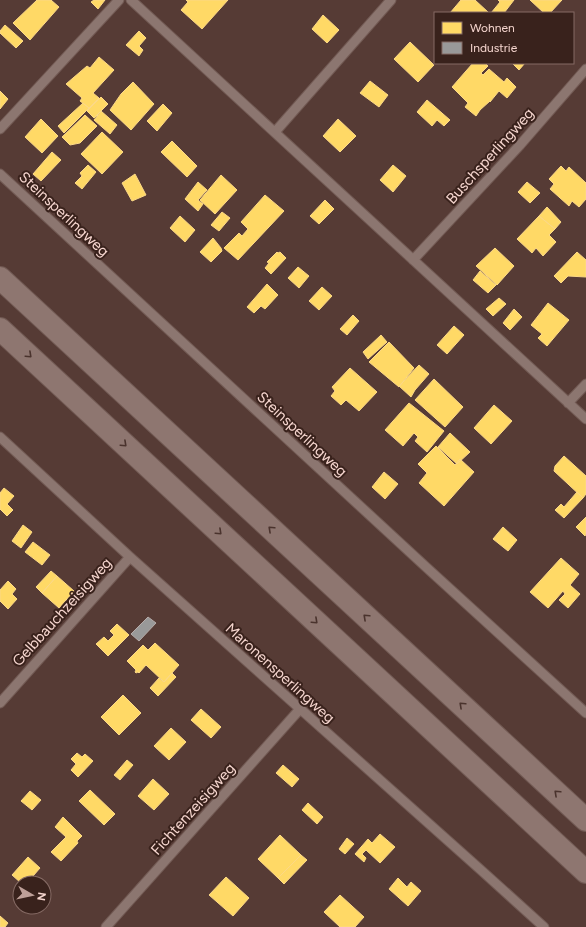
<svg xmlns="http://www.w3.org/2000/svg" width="586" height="927" font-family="Figtree,sans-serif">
<rect width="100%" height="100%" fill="#563b35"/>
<path fill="#ffd966" stroke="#fcd886" d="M37 0H51L59 7 30 40 13 23Z
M94 0H105L98 9 91 2Z
M186 0H228L202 29 181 10 188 2Z
M461 0H475L488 12 487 13H450Z
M498 0H514L504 13H491L500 2Z
M530 0H562L550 13H544Z
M323 15 339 30 327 43 312 29Z
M5 25 23 41 16 48 0 33V31Z
M139 31 146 38 139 46 143 50 139 56 126 45Z
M410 42 434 65 418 82 394 59Z
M99 57 114 70 93 93 99 98 89 108 80 101 82 98 66 84 87 66 90 68Z
M473 63H485L488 66 481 73 483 75 489 69 504 82 507 78 516 87 507 98 499 91 490 102V101L480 110 476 116 465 107 468 103 452 87Z
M512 63H525L519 70Z
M370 81 388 95 379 107 360 93Z
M133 82 154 104 131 130 110 110 121 94Z
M0 91 8 99 0 109Z
M101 97 108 104 94 118 87 111Z
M427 100 450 120 444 126 437 120 432 126 417 112Z
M83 103 89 108 64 133 58 126Z
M163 104 172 113 157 131 147 121Z
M101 111 117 125 110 134 94 120Z
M85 115 97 126 80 143 70 145 62 137Z
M41 119 58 136 42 153 25 137Z
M338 119 356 136 340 152 323 136Z
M102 132 123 152 102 174 81 154Z
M172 141 197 166 187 177 161 152Z
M52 152 61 160 41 181 33 174Z
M88 165 96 172 82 189 75 183 82 176 80 173Z
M393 165 406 176 393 192 380 180Z
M561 166 566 171 569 167 586 183V199L579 207 572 201 569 206 550 189 554 184 549 179Z
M135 174 146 195 132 201 122 183Z
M221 175 237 190 215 214 200 200Z
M198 182 207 190 198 200 203 204 198 211 185 199Z
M527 182 540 193 530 203 518 192Z
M265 195 284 211 238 260 224 248 239 233 242 236 248 229 241 222Z
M325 200 334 209 319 224 310 216Z
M547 207 561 222 555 229 539 216Z
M222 212 230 218 219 231 211 225Z
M180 216 195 230 185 242 170 228Z
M539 216 555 229 549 235 556 242 543 256 536 248 532 253 517 239Z
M213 238 221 248 222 251 211 262 200 252Z
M495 248 514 266 497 285 476 266Z
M277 252 278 253 280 252 286 258 271 274 265 268 269 263 267 262Z
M577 252 586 260V277L568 276 561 283 554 276Z
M298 267 309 276 299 288 288 278Z
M480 271 496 285 488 293 473 280Z
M267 284 278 295 265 309 261 306 254 313 247 307Z
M322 287 332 296 319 310 309 301Z
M499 298 506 304 493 316 486 309Z
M548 303 569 320 547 346 538 338 542 334 531 325Z
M514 309 522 317 510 330 503 323Z
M353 315 359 321 347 335 340 329Z
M454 326 464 335 447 354 437 345Z
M381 335 387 342 368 359 363 352Z
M389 342 414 368 399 387 369 362Z
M419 365 429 374 415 390 411 397 399 386Z
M350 368 377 392 359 411 346 400 341 405 331 396 335 391 332 387Z
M434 379 463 407 445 427 415 400Z
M409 403 444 431 427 452 415 441 418 437 414 433 403 446 385 430Z
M494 405 512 421 491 444 474 428Z
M450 433 470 452 457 464 438 447Z
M436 446 455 465 460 459 474 472 444 506 419 483 427 473 418 464Z
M564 456 586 476V494L583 498 554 471 555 466Z
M384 472 398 484 385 499 372 487Z
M4 488 14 496 7 504 13 510 7 516 0 509V493Z
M577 492 583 498 564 518 555 510 561 504 564 507Z
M586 517V534L585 536 576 527Z
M23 525 32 532 21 548 12 541Z
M503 527 517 540 508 551 493 539Z
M33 542 50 555 42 565 25 552Z
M561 558 579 574 570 585 580 594 568 608 559 600 565 594 563 591 548 608 530 592Z
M51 571 57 576 42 593 36 587Z
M57 576 74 591 59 608 42 593Z
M8 581 16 589 12 594 17 599 8 609 0 601V590Z
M117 624 129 635 108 656 96 644 104 637 108 641 114 635 110 631Z
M155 643 179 665 164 682 146 665 139 673 138 672 136 673 135 672 136 670 127 661 143 645 148 650Z
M172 673 176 677 158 696 150 688 159 678 164 682Z
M123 695 141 713 119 735 101 717Z
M201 709 221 727 211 738 191 720Z
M171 728 186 742 169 760 154 746Z
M77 753 82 757 85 754 93 761 78 777 71 770 76 764 71 759Z
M127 760 133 765 120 780 114 775Z
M283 765 299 779 292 787 276 773Z
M153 779 169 794 154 810 138 796Z
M90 790 115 814 104 825 79 801Z
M30 791 41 800 32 810 21 801Z
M308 803 323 817 317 824 302 810Z
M63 817 82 836 77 841 78 843 61 861 51 852 66 837 55 827Z
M380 834 395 847 380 863 366 850 362 854 366 858 364 862 355 854 368 839 372 843Z
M280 835 301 855 278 878 258 859Z
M347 838 354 844 345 854 339 849Z
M301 855 307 860 284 884 278 878Z
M28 857 40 868 27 883H21L12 875Z
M226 877 249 898 233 916 209 895Z
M398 878 407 887 411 882 421 891 408 906 389 889Z
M340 895 364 917 355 927H340L324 912Z
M0 916 8 923 5 927H0Z"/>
<path fill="#999" stroke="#b5aba9" d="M148 617 156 623 139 641 131 634Z"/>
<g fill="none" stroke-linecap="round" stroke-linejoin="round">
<g stroke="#725a54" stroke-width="11">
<path id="lane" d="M131 0 586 419
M0 129 119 0
M275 132 391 0
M0 174 426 567 586 713
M413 260 520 145 586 69
M568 403 586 384
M0 437 130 557 482 871 544 927
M0 703 130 557
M106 927 300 709"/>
</g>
<g stroke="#725a54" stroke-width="24">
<path id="highway" d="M0 278 586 820
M0 329 586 872"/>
</g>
<use href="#lane" stroke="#8c7670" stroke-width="9"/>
<use href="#highway" stroke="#8e7670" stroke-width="22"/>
</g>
<defs><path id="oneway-chevron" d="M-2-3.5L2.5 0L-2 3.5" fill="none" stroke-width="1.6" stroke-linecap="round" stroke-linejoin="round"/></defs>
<g stroke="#4a332d">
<use href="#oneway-chevron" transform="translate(29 355) rotate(43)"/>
<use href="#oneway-chevron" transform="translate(124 444) rotate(43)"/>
<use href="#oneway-chevron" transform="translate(271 529) rotate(-137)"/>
<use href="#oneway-chevron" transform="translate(219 532) rotate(43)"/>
<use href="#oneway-chevron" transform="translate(366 617) rotate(-137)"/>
<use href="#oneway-chevron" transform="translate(315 621) rotate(43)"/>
<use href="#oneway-chevron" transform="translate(462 705) rotate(-137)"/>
<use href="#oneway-chevron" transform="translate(557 793) rotate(-137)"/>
</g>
<g text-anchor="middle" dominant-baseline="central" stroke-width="4" stroke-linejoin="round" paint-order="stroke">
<g font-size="15" fill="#f6d6cf" stroke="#39221c">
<text transform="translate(490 156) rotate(-48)">Buschsperlingweg</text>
<text transform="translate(64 214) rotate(43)">Steinsperlingweg</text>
<text transform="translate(302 434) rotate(43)">Steinsperlingweg</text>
<text transform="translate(62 612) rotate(-48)">Gelbbauchzeisigweg</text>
<text transform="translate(280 673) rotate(42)">Maronensperlingweg</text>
<text transform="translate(193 809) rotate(-48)">Fichtenzeisigweg</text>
</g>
</g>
<rect x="434" y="12" width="140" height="52" fill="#39221c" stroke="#856a64"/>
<rect x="442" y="22" width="20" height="12" fill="#ffd966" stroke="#856a64"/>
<text x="470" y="32" font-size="12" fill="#f6d6cf">Wohnen</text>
<rect x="442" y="42" width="20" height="12" fill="#999999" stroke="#856a64"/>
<text x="470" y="52" font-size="12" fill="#f6d6cf">Industrie</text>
<g transform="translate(32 895) rotate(99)"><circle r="19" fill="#39221c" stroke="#856a64"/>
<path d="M0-3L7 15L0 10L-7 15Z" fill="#bea099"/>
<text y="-6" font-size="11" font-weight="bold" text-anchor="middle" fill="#f6d6cf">N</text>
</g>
</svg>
